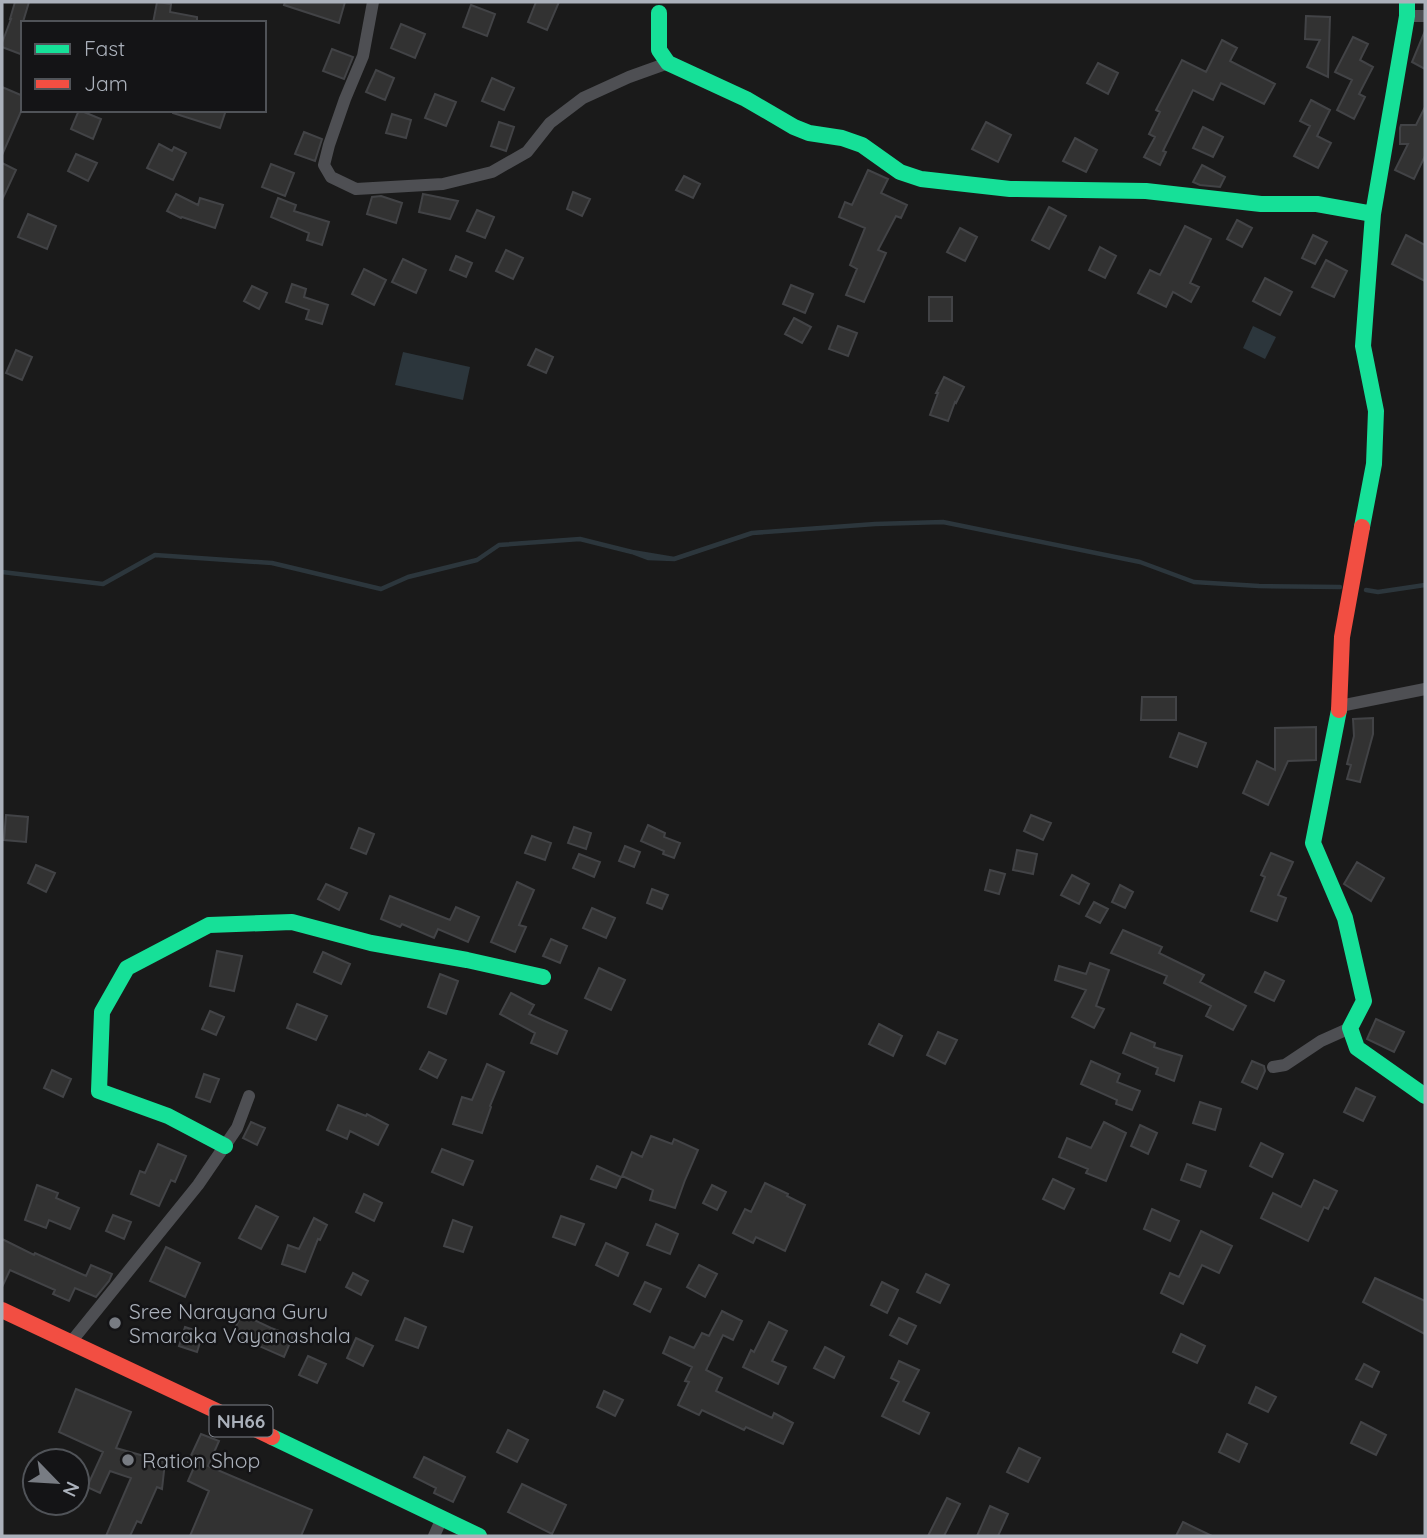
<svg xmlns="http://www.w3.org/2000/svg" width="1427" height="1538" font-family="Quicksand,sans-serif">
<rect width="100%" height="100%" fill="#1a1a1a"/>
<path fill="#2c363c" d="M1253 326 1276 337 1265 359 1243 348Z
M403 352 470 367 463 400 395 385Z"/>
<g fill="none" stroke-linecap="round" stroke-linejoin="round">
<path stroke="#2c363c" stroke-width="4.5" d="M674 559 632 552 648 558 674 559 752 533 875 524 943 522 1140 562 1194 582 1259 586 1340 587
M2 572 103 584 155 555 272 563 381 589 408 577 477 560 499 545 580 539 632 552
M1366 590 1378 592 1425 585"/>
</g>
<path fill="#323232" stroke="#424346" stroke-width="2" d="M15 2H29L23 22V55L2 47V43L11 19H10Z
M157 2 171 4 170 12 197 17V23H153Z
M285 2H345L339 23 284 5Z
M536 2H559L547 30 528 22Z
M471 5 495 14 487 36 463 27Z
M1306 16 1330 17 1328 77 1307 67 1320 40 1305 39Z
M401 24 425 34 415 58 391 48Z
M1425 31V69L1412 62Z
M1353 37 1368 44 1360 60 1373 67 1359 94 1365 97 1354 119 1337 110 1352 80 1335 72Z
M1222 40 1237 48 1230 61 1275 84 1264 104 1221 83 1213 100 1193 90 1163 151 1166 152 1160 165 1144 157 1155 137 1149 134 1160 112 1156 110 1182 60 1206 72Z
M332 49 353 57 344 79 323 71Z
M1098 63 1118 73 1108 94 1087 83Z
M376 70 394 78 385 100 366 92Z
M492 78 514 88 504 110 482 101Z
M2 87 23 96V107L2 155Z
M435 94 456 102 446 126 425 118Z
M1311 100 1330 110 1317 136 1331 143 1318 168 1294 156 1310 126 1300 121Z
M1425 107V156L1414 179 1395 170 1408 144H1400V128L1401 125H1416Z
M79 110 101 119 93 139 71 129Z
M173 110H226L220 128 173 113Z
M392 114 411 120 406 138 386 133Z
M499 122 514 127 506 151 491 146Z
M986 122 1011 135 998 162 972 149Z
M1203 127 1223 137 1213 157 1193 148Z
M304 132 322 139 315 161 295 154Z
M1075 138 1097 150 1086 172 1063 161Z
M159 144 172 151 174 147 186 153 173 180 147 168Z
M76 154 97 163 88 181 68 171Z
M2 163 16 170 2 200Z
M271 164 294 173 285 196 262 187Z
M1202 165 1225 177 1220 187 1200 185 1193 182Z
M868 170 888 179 881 193 907 205 901 218 896 216 878 250 886 253 864 302 846 295 857 269 850 265 865 228 839 217 845 202 852 205Z
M684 176 700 184 693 198 676 190Z
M573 192 590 199 582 216 567 209Z
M176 194 198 205 200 198 223 205 215 228 182 217 181 218 167 211Z
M423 194 458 201 450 219 419 212Z
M381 196 402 203 396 223 367 214 372 197Z
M278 198 296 205 294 211 329 222 322 245 307 240 309 233 271 217Z
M1049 207 1066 216 1049 249 1032 240Z
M477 210 494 217 485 238 467 231Z
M28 214 56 226 47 249 18 237Z
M1237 220 1252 228 1242 247 1227 239Z
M1185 226 1211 239 1190 283 1199 287 1191 302 1173 292 1166 307 1138 293 1150 270 1160 275Z
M960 228 977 237 965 261 947 252Z
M1313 235 1327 242 1315 264 1302 258Z
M1406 235 1425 245V281L1392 264Z
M1100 247 1116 256 1105 278 1089 270Z
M506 250 523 258 513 279 496 271Z
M456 256 472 263 466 277 450 270Z
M403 259 426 270 416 293 392 282Z
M1326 260 1347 271 1334 297 1312 287Z
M364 269 386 280 374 305 352 294Z
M1265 278 1292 292 1280 315 1253 301Z
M292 284 306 289 304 297 328 305 322 324 306 319 309 310 286 302Z
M791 285 813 294 805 313 783 304Z
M252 286 267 293 259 309 244 301Z
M929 297H952V321H929Z
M794 318 811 327 802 343 785 334Z
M838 326 857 333 848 356 829 349Z
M536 349 553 357 546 373 528 365Z
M16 350 32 357 22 380 6 373Z
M944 377 964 387 956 403 955 402 948 421 930 415 938 393H936Z
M1142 697H1176V720H1141Z
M1373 718V734L1360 782 1347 779 1351 765 1347 764 1354 736 1353 719Z
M1316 727V760L1288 761 1268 805 1243 793 1257 761 1275 770V728Z
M1179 733 1206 743 1197 767 1170 757Z
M6 815 28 817 26 842 4 840Z
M1031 815 1051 823 1043 840 1024 831Z
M648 825 665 833 664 837 680 843 674 858 663 854 664 851 641 841Z
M574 827 591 833 586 849 568 843Z
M359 828 374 834 366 854 351 848Z
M532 836 551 843 545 860 525 853Z
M625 846 640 852 634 867 619 861Z
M1017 850 1037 854 1033 874 1013 870Z
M1271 853 1293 862 1278 895 1286 898 1277 921 1251 911 1265 877 1261 875Z
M579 854 600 862 594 877 573 868Z
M1357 862 1384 878 1371 901 1344 884Z
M36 865 55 873 46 892 28 883Z
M990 870 1005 874 999 894 985 890Z
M1072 875 1089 884 1079 904 1061 895Z
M517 882 534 890 519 925 526 927 515 952 491 942Z
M326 884 347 893 339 910 318 899Z
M1120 885 1133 892 1125 908 1112 902Z
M652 889 668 895 662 909 647 903Z
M390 896 450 920 456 907 479 917 468 942 438 929 434 938 402 924 400 927 381 919Z
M1094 902 1108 909 1100 923 1086 916Z
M592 908 615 918 606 938 583 928Z
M1123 930 1162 947 1159 953 1204 975 1200 982 1246 1006 1233 1030 1206 1016 1211 1006 1164 983 1167 976 1111 953Z
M551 939 567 946 560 963 543 956Z
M217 951 242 956 234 991 210 986Z
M323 952 350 964 341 984 314 972Z
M1090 963 1109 970 1096 1006 1104 1009 1094 1028 1072 1017 1086 990 1055 980 1059 966 1086 974Z
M599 968 625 980 611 1010 585 998Z
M1265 972 1284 981 1274 1001 1255 992Z
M440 974 458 981 446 1014 428 1007Z
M511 993 534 1005 529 1014 567 1031 557 1054 531 1043 535 1033 500 1014Z
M297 1004 327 1016 316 1040 287 1028Z
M210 1011 224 1017 216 1035 202 1029Z
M1376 1019 1404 1032 1394 1052 1367 1039Z
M879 1024 902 1036 893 1056 869 1044Z
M938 1032 957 1040 945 1064 927 1055Z
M1131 1033 1155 1043 1154 1047 1182 1056 1174 1081 1156 1074 1158 1068 1123 1053Z
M429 1052 446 1060 437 1078 420 1069Z
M1091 1061 1120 1074 1117 1082 1140 1091 1132 1110 1116 1104 1117 1100 1081 1084Z
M1252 1061 1264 1066 1265 1071 1257 1089 1242 1082Z
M487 1064 504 1072 490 1106 491 1107 482 1133 453 1124 462 1097 472 1100Z
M52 1070 71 1079 63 1097 44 1088Z
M204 1074 219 1079 210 1102 196 1097Z
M1356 1088 1375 1097 1363 1121 1344 1112Z
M1200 1102 1221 1109 1215 1130 1193 1123Z
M338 1105 366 1116 367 1114 388 1125 378 1145 350 1131 347 1139 327 1130Z
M251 1122 265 1128 257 1145 243 1138Z
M1104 1122 1126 1133 1106 1181 1086 1173 1088 1169 1059 1157 1067 1138 1091 1148Z
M1140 1125 1157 1133 1148 1154 1131 1146Z
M651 1136 672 1144 674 1139 698 1150 685 1180 675 1208 650 1200 653 1190 622 1176 632 1152 642 1157Z
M1261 1143 1283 1154 1272 1177 1250 1166Z
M158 1144 186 1156 175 1182 171 1180 159 1206 131 1194 140 1171 145 1173Z
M442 1149 473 1161 463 1185 432 1172Z
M1187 1164 1206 1171 1200 1187 1181 1180Z
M597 1166 621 1177 616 1188 591 1179Z
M1053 1179 1074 1189 1064 1209 1043 1199Z
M1314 1180 1337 1191 1328 1209 1324 1207 1308 1241 1261 1218 1273 1193 1301 1207Z
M765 1183 788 1194 787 1196 805 1205 785 1251 756 1237 753 1243 733 1233 745 1209 751 1212Z
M37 1185 58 1193 56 1198 79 1208 70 1229 49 1220 46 1228 25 1220Z
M712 1185 726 1192 717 1210 703 1203Z
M364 1194 382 1203 374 1221 356 1212Z
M256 1206 278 1217 261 1249 239 1238Z
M1152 1209 1179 1221 1170 1241 1144 1229Z
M113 1215 131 1222 124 1239 106 1231Z
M561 1216 584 1224 575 1245 553 1237Z
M314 1218 327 1225 320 1240 318 1239 305 1272 282 1264 288 1245 299 1249Z
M453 1220 472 1227 463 1252 444 1246Z
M656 1224 678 1234 670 1254 647 1245Z
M1201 1231 1232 1246 1219 1273 1202 1265 1183 1304 1161 1293 1170 1273 1179 1277Z
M2 1239 34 1255 35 1253 86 1276 91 1265 112 1274 109 1281 96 1297 75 1288 69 1301 53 1294 55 1290 10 1270 2 1287Z
M606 1243 628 1253 618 1276 596 1265Z
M166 1247 200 1263 185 1297 150 1281Z
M699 1265 717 1274 705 1297 687 1287Z
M353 1273 368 1281 361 1295 346 1287Z
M926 1274 949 1285 940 1303 917 1292Z
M1375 1278 1425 1301V1334L1363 1302Z
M645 1282 661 1289 650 1312 634 1304Z
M882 1282 898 1290 887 1313 871 1305Z
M722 1311 742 1321 733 1340 723 1335 706 1370 722 1378 716 1391 772 1418 774 1413 793 1423 783 1444 746 1427 744 1430 702 1410 699 1415 678 1405 689 1382 685 1381 692 1367 663 1353 670 1337 694 1348 702 1333 709 1336Z
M242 1314 271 1328 293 1336 284 1357 232 1334Z
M405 1318 426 1327 418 1348 396 1340Z
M899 1318 916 1326 907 1344 890 1335Z
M769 1322 787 1331 772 1361 786 1367 778 1384 743 1367 751 1350 754 1352Z
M185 1327 203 1333 197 1352 179 1346Z
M1181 1334 1205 1346 1197 1363 1173 1352Z
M356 1338 373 1346 363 1366 347 1358Z
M825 1347 844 1357 834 1378 814 1368Z
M308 1356 326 1364 317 1383 299 1375Z
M899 1361 919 1370 903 1401 929 1413 919 1434 882 1416 899 1382 891 1378Z
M1364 1364 1379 1372 1372 1387 1356 1379Z
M1256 1387 1276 1397 1268 1412 1249 1403Z
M76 1389 131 1412 116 1448 165 1462 162 1489 157 1487 141 1523 137 1521 130 1536H106L131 1478 110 1471 100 1493 87 1487 103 1452 59 1432Z
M604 1391 623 1400 615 1416 597 1407Z
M1361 1422 1386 1435 1376 1455 1351 1443Z
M508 1430 528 1440 517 1462 497 1452Z
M201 1434 219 1441 208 1466 312 1510 301 1536H190L209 1491 188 1481 195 1465 188 1462Z
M1227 1434 1247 1444 1239 1462 1219 1452Z
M1019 1448 1040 1458 1028 1482 1007 1472Z
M424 1457 465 1477 453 1502 434 1493 436 1488 414 1477Z
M522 1484 566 1505 552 1534 508 1512Z
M947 1498 960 1504 944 1536H928Z
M990 1506 1008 1514 998 1536H977Z
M1183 1522 1212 1536H1176Z"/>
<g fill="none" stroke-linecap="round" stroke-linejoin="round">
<path stroke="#4e4f53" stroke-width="12" d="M373 2 363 56 345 99 329 145 324 165 331 177 356 189 443 184 492 172 527 152 550 123 583 98 629 77 668 63
M1407 16H1425
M1340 706 1425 689
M1273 1067 1285 1065 1321 1041 1350 1028
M71 1342 198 1185 237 1128 249 1096
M434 1536 442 1518"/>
<path stroke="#16e098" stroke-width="16" d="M659 13V50L668 63 746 99 794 127 809 133 842 138 862 145 900 172 921 179 1010 189 1146 191 1261 204H1317L1373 214
M1362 527 1374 464 1376 411 1363 346 1373 214 1407 16V2
M1339 710 1313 843 1345 918 1364 1001 1350 1028 1357 1048 1425 1096
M225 1146 168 1116 99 1091 102 1012 127 968 209 925 292 922 371 943 467 960 543 977
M272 1437 479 1536"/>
<path stroke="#f24e42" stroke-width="16" d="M1339 710 1342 637 1362 527
M2 1310 272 1437"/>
</g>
<g fill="#787c83" stroke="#141416" stroke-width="2.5">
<circle cx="115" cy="1323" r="7"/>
<circle cx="128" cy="1460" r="7"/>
</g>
<g text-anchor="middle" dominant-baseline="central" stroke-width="5" stroke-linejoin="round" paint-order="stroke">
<rect fill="#141416" stroke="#7e828a" stroke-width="2" x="209.5" y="1405.5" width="63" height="31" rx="5"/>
<g font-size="19" font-weight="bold" fill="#abb1bb">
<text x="241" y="1421">NH66</text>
</g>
<g font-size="21" fill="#abb1bb" stroke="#141416" text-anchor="start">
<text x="129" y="1311">Sree Narayana Guru<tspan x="129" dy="24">Smaraka Vayanashala</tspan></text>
<text x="142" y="1460">Ration Shop</text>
</g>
</g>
<rect width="1427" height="1538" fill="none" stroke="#abb1bb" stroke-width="7"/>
<rect x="21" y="21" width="245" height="91" fill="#141416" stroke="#505358" stroke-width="2"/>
<rect x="35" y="44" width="35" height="10" fill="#16e098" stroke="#505358" stroke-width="2"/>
<text x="84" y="56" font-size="21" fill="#abb1bb">Fast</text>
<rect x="35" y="79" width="35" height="10" fill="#f24e42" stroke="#505358" stroke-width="2"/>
<text x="84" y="91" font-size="21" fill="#abb1bb">Jam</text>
<g transform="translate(56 1482) rotate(115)"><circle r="33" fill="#141416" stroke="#505358" stroke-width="2"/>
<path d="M0-5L12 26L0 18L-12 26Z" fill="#787c83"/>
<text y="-10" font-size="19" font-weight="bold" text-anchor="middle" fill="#abb1bb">N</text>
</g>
</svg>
